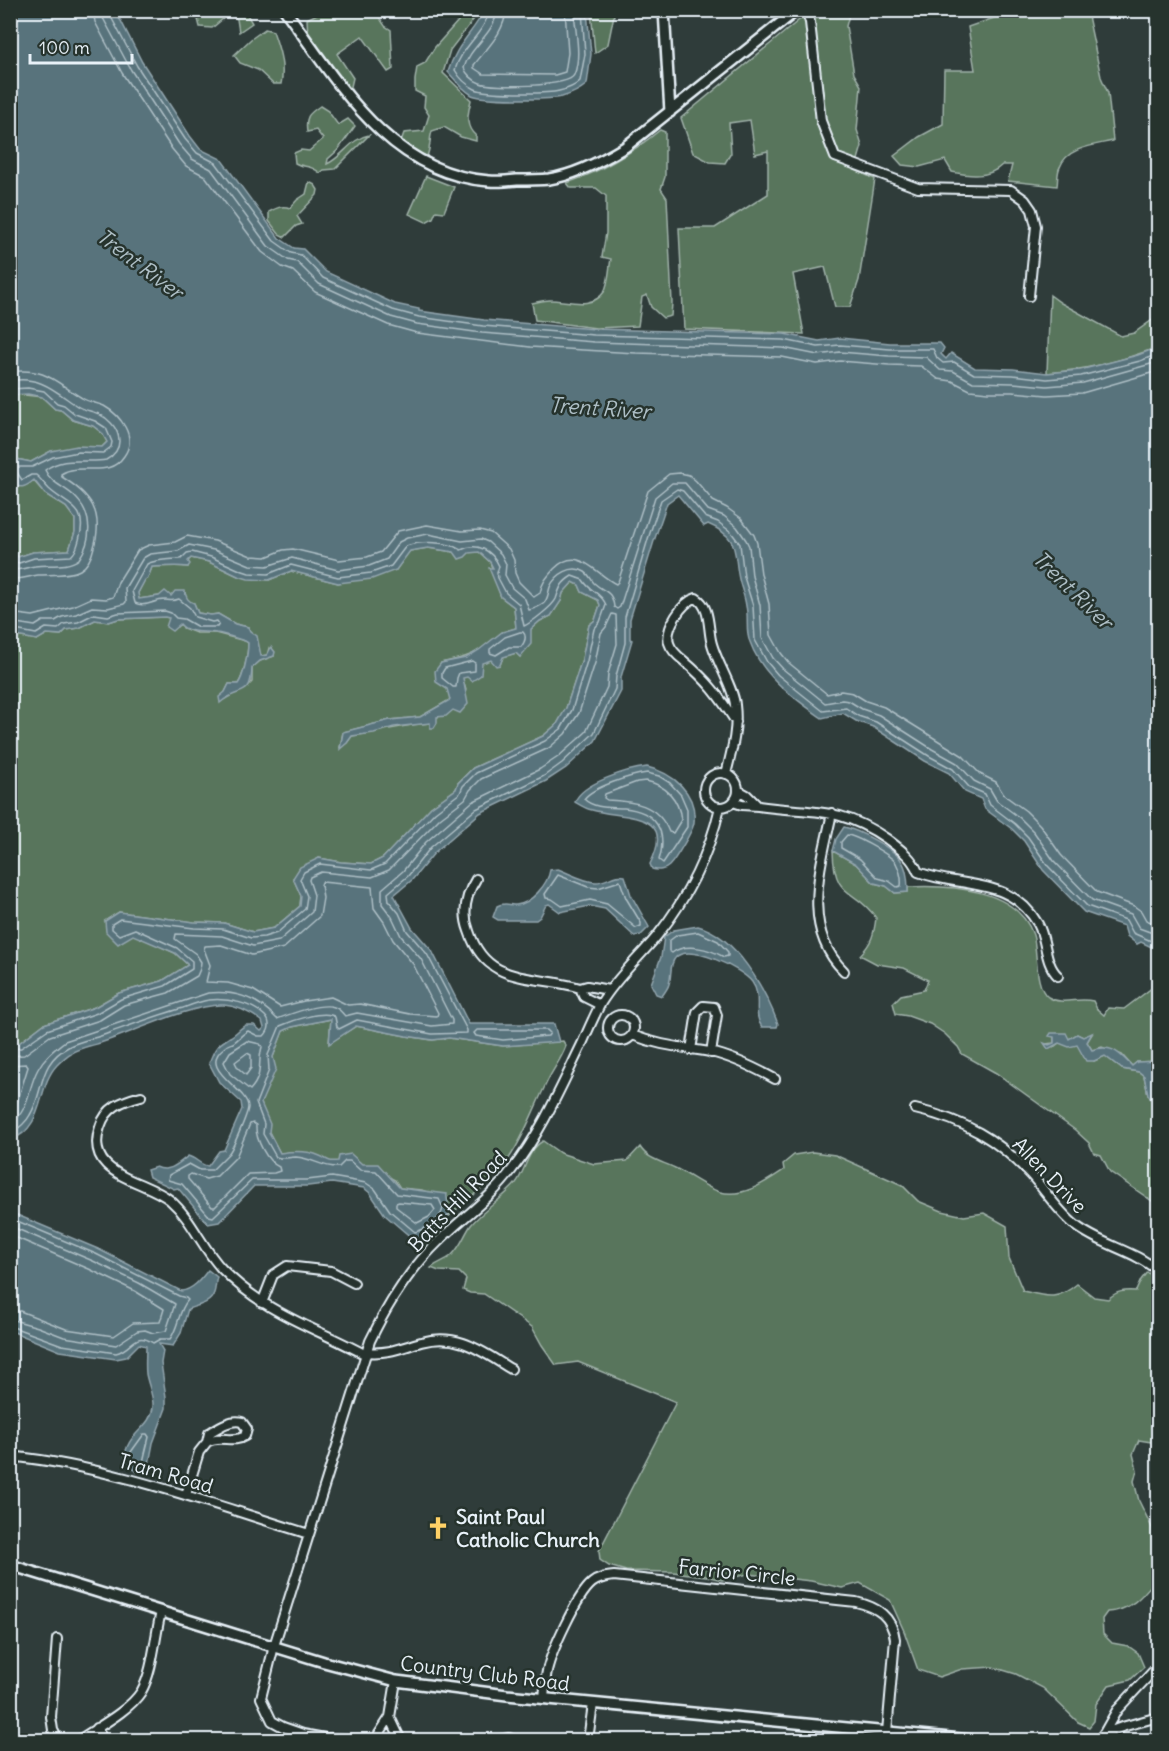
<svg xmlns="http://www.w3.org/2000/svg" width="1169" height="1751" font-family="Delius,sans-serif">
<rect width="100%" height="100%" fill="#2f3c3a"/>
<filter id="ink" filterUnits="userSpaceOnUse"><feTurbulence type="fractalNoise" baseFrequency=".0167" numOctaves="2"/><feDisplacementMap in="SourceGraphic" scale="12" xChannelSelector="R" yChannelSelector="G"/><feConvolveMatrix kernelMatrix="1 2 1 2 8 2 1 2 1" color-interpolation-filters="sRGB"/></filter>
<g filter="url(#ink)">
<path fill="#58745b" stroke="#a0b2aa" stroke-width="1.5" d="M196 11H245L252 23 239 32 237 19 230 13 212 28 200 27Z
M323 11H375L385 26 391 30 393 69 388 72 362 36 337 54 353 78 350 91 308 36 307 19Z
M467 11H480L450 50 443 73 471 100C468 114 464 126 476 136V141L461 137 444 127 432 131C429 140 431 147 427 156H420L400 144 404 133 424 131 429 115 424 107 425 96 415 91V80L417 67 425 63 435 47Z
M591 11H611L614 15 608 44 595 53Z
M810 11H850L846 26 854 74 861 86 857 130 862 146 855 170 875 179 859 280 850 307H835L825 267 793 274 804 334 684 329 679 228H715L768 194V151L755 154 750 120 729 123 731 153 725 163 710 162 693 153 681 118Z
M1014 11H1088V16L1101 77 1108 93 1113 141C1096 145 1067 147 1060 167 1057 172 1058 180 1057 186L1008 181 1012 165H1002C989 178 970 176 952 172L945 160 919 167 902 165 894 156 919 137 943 124 944 70H975L968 27Z
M265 29 273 31C279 48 285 66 281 84H273L258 70 240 63 234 55 251 39Z
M320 106 328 111 338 125 348 119 355 126 338 150 328 159 327 164C343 157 351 138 369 135L335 169 324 170 320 173C308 163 305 169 295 163L294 153 301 150 309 151 323 139 316 130 307 132C305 117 308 114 320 106Z
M660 130 665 132V177L661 189 667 198 672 303 671 316 663 318 651 307 647 295 642 297 638 326 596 328 535 320 532 303C538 302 544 300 550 300 567 300 592 310 604 292 609 284 609 268 611 259L602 257 606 233V196L596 188H571L567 183C600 172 633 152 660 130Z
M426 176 454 187 444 212 436 211 433 218 426 222 409 214Z
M309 182 315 185 318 190 317 195 297 216 302 224 296 226 285 237 279 234 269 221V212C276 208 282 205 290 208L297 200 306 194Z
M1050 295 1061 303 1121 336 1134 333 1158 316V347C1122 361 1085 370 1047 373Z
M16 394 42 397 55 409 61 410 73 420 93 426 102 433 107 442 102 447 51 451 31 462 11 458V395Z
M10 476 33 480 45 494 66 507 75 519V532L69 550 33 552 18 557 15 554 11 555Z
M428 548 454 552H479L490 562 501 597 514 607 516 628C496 633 495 640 479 651 467 658 454 660 441 663L451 699 420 717 390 720 343 732 340 747 347 743 352 736C379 732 402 725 430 723L431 725 437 717 466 690 462 677H467L481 663 491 660 500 665 503 657 516 653 520 657 531 629 540 621 551 616 561 601 563 593 573 582 579 585 582 592 598 600 600 605 595 620 589 625 582 659 566 708 557 724 543 736 473 768 458 783 456 789 431 807 383 858 371 864 341 862 319 858 293 878 301 896 300 906 274 928 253 932 224 923 194 922 119 912 105 921 175 953 188 965 162 981 119 993 95 1007 44 1024 19 1043H11L10 635 37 640 47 634 61 635 66 630 79 628 95 620 109 622 118 619 165 617 169 618 177 627 180 624 182 625 183 628 196 633H215L245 641 248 643C248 653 244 675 238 684H229L220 702C233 691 241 695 252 682V668L260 661 274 656 269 648 267 655 261 656 248 627 235 624 218 614 211 615 198 613 194 603 188 601 185 596H159L139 599 138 593 145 579 148 578 152 567C165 567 174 565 188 567V561L191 558 209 562 238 576 269 580 291 571 338 583 396 570 409 551Z
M833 851 856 864 874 883 886 886 895 893 908 892V887C949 885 1017 888 1033 935 1038 951 1034 987 1048 997 1062 1006 1077 997 1093 1001L1097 1009 1104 1015 1108 1008 1124 1009 1153 987 1158 978V1061L1137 1062 1132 1066 1122 1055 1102 1047 1092 1050 1087 1042 1092 1034 1083 1037 1077 1034 1069 1039 1054 1037V1043L1045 1044 1054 1047 1059 1043 1077 1045 1094 1061 1105 1056 1122 1069 1139 1072 1144 1076 1148 1094 1158 1112V1205L1110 1172 1101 1155 1094 1153 1089 1143 1075 1130 996 1073 962 1054 958 1047 945 1034 930 1024 908 1016 896 1014 893 1003 901 995 924 990 928 980 904 968 877 964 860 955C872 943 874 934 876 918 855 887 834 901 833 851Z
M331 1019 329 1043 356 1026 406 1036 432 1040 449 1038 503 1046 563 1041 566 1046C561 1060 553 1069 547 1082 533 1110 522 1143 502 1168 486 1187 466 1200 448 1217L450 1208 446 1200 422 1190 400 1188 395 1180 362 1164 328 1162 319 1156 280 1153 269 1132 261 1103 274 1063 273 1057 283 1031 292 1027Z
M543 1141 560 1153 594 1164 627 1161 640 1147C647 1159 663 1162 675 1168 688 1174 708 1189 720 1192 744 1198 766 1182 784 1170L783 1164 794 1155 813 1152 835 1155 902 1185 918 1201 942 1211 964 1216 984 1213 1007 1226 1009 1258 1023 1291C1047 1297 1057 1301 1077 1284L1094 1297 1108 1299C1117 1291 1124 1290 1136 1291L1141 1280 1147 1272 1158 1281V1443L1139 1440 1133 1454 1137 1470 1134 1481 1139 1501 1158 1540V1581L1157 1578C1143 1595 1131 1611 1107 1612L1102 1619 1103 1634 1112 1643 1128 1646 1138 1653 1144 1667 1130 1680 1109 1685 1096 1704 1094 1721 1089 1727 1078 1722 1043 1688 1016 1674 993 1667 962 1669 939 1677 918 1670 904 1631 890 1600 860 1583 842 1588 811 1581 748 1574 722 1580 706 1576 673 1572 626 1571 609 1566 600 1560 599 1551 676 1402 578 1362 556 1365 542 1345 532 1327 484 1294 470 1293 463 1290 466 1279 459 1272 439 1271 431 1268C438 1262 445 1261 451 1256 461 1247 464 1235 471 1225 484 1209 503 1199 516 1183 526 1170 527 1150 543 1141Z"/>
<path fill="#58737c" stroke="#92a5ae" stroke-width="1.5" d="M11 10 113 11 121 21 142 62 190 136 200 149 221 159 279 238 294 248 303 249 326 272 395 304 419 309V311L484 320 595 329 784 334 819 341 840 338 890 343H940L944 348 941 354 946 359 951 353 975 368 1013 369 1047 373 1080 370 1138 355 1158 347V950L1141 942 1137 944 1127 936 1124 926 1084 912 1043 870 1024 841 1012 829 985 809 981 799 965 792 949 773 925 761 873 727 856 721 843 713 822 718C794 698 762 676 750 642 745 632 749 617 746 606 745 597 741 588 739 579 733 552 741 538 708 524L704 526 678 495 667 503 654 541 630 619V639L632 640 621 677V691L595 741 566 768 546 781 480 813 435 852 412 880 394 895 412 928 432 951 469 1024H554L559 1042 503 1046 449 1038 433 1040 406 1036 356 1026 329 1044 331 1019 292 1027 283 1031 273 1057 276 1069 261 1103 270 1124 269 1132 280 1153C293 1151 307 1150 320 1156 329 1160 327 1162 338 1161L339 1156 351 1154 362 1164H378L400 1188 447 1194C446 1201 449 1203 449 1209 450 1223 425 1238 413 1239L385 1215 370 1193 364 1188 332 1183 308 1186H254L219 1222 208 1224 178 1188 174 1189 149 1177 147 1170 156 1167C169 1173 178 1164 188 1156 196 1158 200 1165 208 1166L219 1151 224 1150 242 1109 241 1102 219 1082 209 1063C215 1047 216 1046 230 1037 236 1034 240 1028 246 1025H254L261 1031 264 1028 262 1021C251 1013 237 1006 224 1005 196 1003 135 1031 106 1041 95 1045 81 1047 71 1053 66 1056 61 1061 57 1065 36 1087 46 1127 11 1140V1043H19L44 1024 95 1007 119 993 162 981 188 965 175 953 133 935 118 944 106 932 105 921 119 912 194 922 224 923 253 932 274 928 300 906 301 896 293 878 300 867 319 858 341 862 371 864 383 858 431 807 456 789 458 783 473 768 543 736 557 724 566 708 582 659 589 625 595 620 600 605 598 600 582 592 579 585 573 582 563 593 561 601 551 616 540 621 531 629V644L520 657 516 653 503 657 500 665 496 666 491 660 482 663 481 675 472 681 467 677 463 678 468 704 460 713 453 710 446 716 437 717V723L434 728H430V723L394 727 374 733 352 736 347 743 340 749 343 732 390 720 420 717 450 700 447 689 436 682 435 671 441 663 466 658 479 650 502 632 516 628 514 607 501 597 489 568H493L490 562 479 552 469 553 465 557 459 559 454 552 428 548 410 551 396 570 372 579 338 583 291 571 269 580 248 579 238 576 209 562 191 558 188 561 190 564 188 567C174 565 165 567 152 567L148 578 145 580 138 593 139 599 159 596 165 591 171 596 175 591H185C186 598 188 601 194 603L198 613 211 615 218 614 235 624 248 627 250 631 257 636 261 656 267 655 271 647 275 652 274 656 260 661 252 668C251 700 239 686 220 703L219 697 225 692 229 684H238C244 676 248 653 248 643L245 641C235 638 225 634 216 633 203 631 188 634 180 624L172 631 166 627 169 618 165 617 118 619 109 622 95 620 79 628 66 630 61 635 47 634 37 640 11 635V555L15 554 18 557 33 552 69 550 75 532V519L66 507 45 494 34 480C27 486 22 489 13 485L14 477 11 476V458L31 462 51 451 77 446 102 447 107 442 102 433 93 426 73 420 61 410 55 409 42 397 28 394 11 395Z
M484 11H587L591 54 587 84C579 91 572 94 562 97 549 100 482 100 472 95 462 89 455 80 448 72 456 45 472 34 484 11Z
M647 767C673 773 697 793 694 822 694 829 675 860 669 866 665 870 658 871 652 869L650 864C678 810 622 819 592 810 586 809 580 805 575 802 581 783 629 769 647 767Z
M844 827C858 830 893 848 901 860 907 868 908 882 908 892L895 893 886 886 874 883 856 864 833 851 836 839Z
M558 869C569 873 584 882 596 882 607 882 614 873 625 876L631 895 649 927 641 935 634 936 605 909 590 906 560 912 549 904 546 905 540 917 536 920H498L493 917 497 906C504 902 509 905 516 905 531 904 548 884 550 870Z
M698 926C736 936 765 989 778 1024L777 1027H762C752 1014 763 997 752 982 741 968 691 944 676 957 669 964 672 975 669 984 668 988 665 992 662 996L656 994 651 984 661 957 664 937 674 930Z
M1051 1033H1066L1069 1039 1077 1034 1083 1037 1092 1033 1087 1042 1092 1050C1112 1044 1118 1052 1132 1066L1137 1062 1158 1061V1112L1148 1094 1144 1076 1139 1072 1122 1069 1105 1056 1094 1061H1086L1077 1045 1069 1047 1059 1043 1048 1049 1044 1043 1049 1045 1054 1043V1037L1049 1036Z
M10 1212 98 1249 181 1291C193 1290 201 1279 208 1270L217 1277C215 1283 216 1288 214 1293 210 1305 197 1305 188 1309L181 1333 173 1346 159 1344 163 1351 161 1363 166 1397V1408L153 1443 149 1464 143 1473 137 1472 125 1460C124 1434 151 1429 153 1407 154 1397 148 1385 146 1374 145 1365 146 1355 146 1346L139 1344 126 1357 116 1359 60 1351 11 1331Z"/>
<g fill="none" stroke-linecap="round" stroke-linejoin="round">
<path stroke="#aebfc6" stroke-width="1.5" d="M93 10 95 22 122 73 172 149 186 166 205 176 262 252 282 267 293 271 315 292 388 325 417 333 530 347 636 353 782 357 817 364 840 361 889 365 921 366 938 379 952 381 970 390 988 392H1012L1047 395 1082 393 1158 371
M102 10 103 18 131 70 179 144 192 159 211 169 268 246 288 260 297 262 319 284 391 317 417 324 482 333 594 342 783 348 818 355 840 352 889 356 926 357 940 370 953 371 973 382 1013 383 1047 386 1083 383 1158 362
M110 10V15L137 66 185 139 197 153 216 163 274 241 291 253 301 255 323 278 393 310 419 317 483 326 594 335 784 340 818 347 840 345 890 349H933L937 358 943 363 954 362 974 374 1013 375 1047 379 1081 376 1140 361 1158 354
M489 10C486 32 461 47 455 70 459 77 467 85 475 89 485 94 547 94 559 91 568 89 574 87 580 81L585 54 582 10
M497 10C495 34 470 46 464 68 466 73 473 81 480 83 493 88 569 87 574 75 582 56 575 31 574 10
M506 10C505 32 486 49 474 65V68L483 74 555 75 565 72 568 53 565 10
M10 372C46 367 55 382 82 398 88 402 97 403 104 406 120 415 138 437 124 456 108 480 82 461 61 474L62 477C91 495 104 512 94 547 92 556 89 565 80 570 69 576 50 574 38 575 28 576 21 581 10 578
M10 381C40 375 55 391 77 406 83 410 92 411 99 414 118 423 129 447 106 460 85 464 65 455 45 470 51 484 66 487 76 498 93 515 92 540 79 559 67 568 49 564 35 566 25 567 20 572 10 568
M10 389 28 388 44 391 57 403 64 405 75 414 95 421 106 428 112 442 111 447 103 453 78 452 53 457 32 467H16V471L22 480 31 475H36C41 479 45 485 49 489 67 506 89 506 79 540 77 546 77 551 71 556L34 558 19 563 10 560
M10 613 33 616 73 606 91 598 106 599 113 597 118 582 138 550 149 545 175 542 187 536 215 541 251 556 266 557 283 550 293 549 339 560 367 557 381 552 398 531 427 525 462 531 480 530 491 533 509 549 514 560 515 573 519 582 534 597 540 593C542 582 547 577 554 569 579 544 595 574 616 584L618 582 648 491 669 474 680 473 689 475 696 481 713 501 727 508 741 518 754 535 757 543 761 574 769 604 771 635 781 653 789 663 827 694 841 691 853 693 866 701 884 707 963 756 980 774 996 782 1004 795 1026 811 1040 825 1061 855 1097 892 1134 906 1141 911 1146 920 1158 925
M10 622 35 626 43 621H55L62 617 76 614 92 607 108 608 124 604 126 602 125 588 143 558 150 554 178 551 189 545 214 550 250 565 267 566 292 558 338 570 369 566 387 559 399 542 407 538 428 534 462 541 481 539 488 542 501 554 506 564 505 575 512 588 525 599 529 610C533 609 539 607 543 604 548 600 548 593 550 587 556 574 572 564 585 572 590 575 591 580 594 583 605 593 612 590 614 607L617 609 620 607 655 497 672 483H685L708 510 724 516 737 527 746 540 749 546 752 576 760 605 762 638 773 658 783 669 825 703 842 700 849 701 862 709 879 715 932 749 957 763 974 781 990 789 997 801 1020 818 1034 832 1054 861 1092 900 1131 914 1139 928 1158 935
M10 629 36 634 46 628 58 629 64 624 78 622 94 614 108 616 118 613 165 611 171 613 176 618 184 619 198 627H217L219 624 217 621 212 622 195 617 190 608 179 599C171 602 172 600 165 600 154 600 145 608 135 603L132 591 147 564C154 560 173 559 181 559L187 553 192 552 211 557 240 570 249 573 268 574 291 565 338 577 371 573 391 566 406 546C421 541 448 541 461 550 477 542 492 550 499 566L497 573 498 578 506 593 519 604 524 626C531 623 553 606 556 599 560 587 561 583 572 576L583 580C590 592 601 592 606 605L600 622 594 629 587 661 572 710 561 729 545 741 476 773 463 786 460 793 435 812 385 864 371 870 320 864 304 872 300 879 307 896 305 909 277 933 264 937 251 938 223 929 194 928 120 919 112 924V929L119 935 135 929 177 948 192 961V969L165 986 121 999 97 1013 47 1030 21 1048 10 1049
M520 632H523C528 637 524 643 521 647H509L496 655 490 653V649L505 637Z
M472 661 475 663V671L459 673 457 678 456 687H453L442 678V673L445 668Z
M647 773 659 776 670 783 681 795 687 809V827L663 863 659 860C668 831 656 811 624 808 611 807 594 809 584 799 592 787 632 775 647 773Z
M646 781C666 785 679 799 681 820L673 833 669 832C658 804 634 801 607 800L604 798 605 794 637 782Z
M847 835C856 836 891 855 896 863 899 869 902 879 901 886L897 887 889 881 878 878 860 859 841 848V842Z
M558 875 588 887 598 888 620 881 626 898 641 923V926L636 928 607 904 590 900 562 906 552 899 546 898 545 894Z
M322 882 372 887 374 908 384 922 393 940 413 964 438 1013 437 1016 410 1014 360 1004 348 1005 331 997 304 1001 280 1007 253 990 228 983 206 982 210 965 204 949 205 946 221 945 252 955 284 948 320 916 323 898 321 885Z
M698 932 718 941 728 952V956L724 957C710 949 686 942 672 953L669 951V941L677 935Z
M477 1030H547L550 1033 548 1036 503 1040 476 1036 474 1033Z
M247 1041 260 1044 262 1047C257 1063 264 1075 250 1090L230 1074 224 1062 230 1052Z
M247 1053 251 1055V1068L246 1075 238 1068 235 1062Z
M10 1056 24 1055 50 1036 100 1020 124 1005 168 993 197 976 200 969 201 962 196 954 175 939 176 934 222 936 253 946 279 941 312 912 314 895 309 880 310 877 321 872 372 877 389 870 440 818 465 799 470 790 481 779 549 748 565 734 579 713 595 663 601 633 606 627 612 614 616 615 617 644 608 674 607 687 586 732 558 757 540 769 472 802 426 842 403 871 382 889V904L392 917 401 936 421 959 452 1020V1024L432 1026 357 1013 345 1016C342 1013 339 1008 334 1007 321 1002 290 1014 277 1019 259 999 235 990 208 993L65 1041C55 1049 44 1057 38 1069 27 1089 31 1108 10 1125
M10 1065 26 1064 28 1067 16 1106 10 1113
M253 1123 256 1125C255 1139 267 1162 279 1167L280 1171 274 1173 248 1174 215 1207H212L188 1179V1176L191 1174 206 1179 217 1176 236 1157 250 1124Z
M10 1134C18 1129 26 1123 30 1115 45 1090 37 1063 70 1046 82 1040 97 1038 109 1033 134 1024 158 1015 183 1008 191 1005 201 1001 209 1000 227 998 252 1003 265 1016 271 1022 270 1030 264 1036H258L248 1031C242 1034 239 1039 233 1043 230 1044 227 1045 225 1047 195 1069 248 1088 248 1107 248 1113 233 1149 228 1154 223 1159 218 1164 212 1170H200L189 1164 169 1175 168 1180 182 1184 209 1216 213 1217 252 1180H307L332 1177 366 1183 375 1189 390 1211 415 1232C426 1229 441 1220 443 1208L439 1199 397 1194 376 1171 360 1170 350 1161H345L339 1167C323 1168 312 1158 296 1157 288 1157 283 1160 276 1157L263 1134 264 1124 256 1103 269 1070 268 1055 280 1026C291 1021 325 1009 335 1017L337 1027 339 1029 357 1020 432 1034 467 1033V1030L427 954 407 931 399 913 389 901 388 893 408 876 431 847 476 809 544 776 562 763 594 733 615 689 616 676 625 643V617L648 539 661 500 677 489 683 491 705 517 718 522 731 532 740 544 744 577 753 606 755 640 767 662 778 675 823 711 846 708 858 716 876 722 929 756 953 769 969 787 985 794 990 805 1015 824 1028 837 1048 866 1087 906 1126 920 1133 933 1158 944
M399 1202 432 1205 435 1210 429 1217 417 1223 396 1207V1203Z
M10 1218 96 1254 179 1296 186 1298 188 1300C178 1311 179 1327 170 1339H160L153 1343C134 1330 133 1349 116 1353L62 1345 10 1326
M10 1226 93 1261 139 1283 175 1304 166 1331 153 1333 145 1330 137 1331 116 1345 64 1337 38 1327 10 1319
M10 1235 89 1269 135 1291 164 1309 160 1322 133 1323 114 1336 66 1329 20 1311 10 1310
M144 1434H147L149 1437 143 1462 139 1465 132 1458 131 1452Z"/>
<g stroke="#e8f1f8" stroke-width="12">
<path id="minor" d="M806 10 810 22 821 121 835 157 918 188 1011 190 1025 200 1032 210 1036 226 1029 296
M394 12 396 10
M704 790a17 17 0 1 1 34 0a17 17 0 1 1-34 0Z
M726 774C732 750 738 729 735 705 734 688 715 660 711 640 708 626 710 606 696 598 682 602 665 628 669 643 671 650 679 657 684 661 708 681 719 696 736 722
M733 802 742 805 758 806 747 795 738 790
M758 806C813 814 838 805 887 839 900 849 912 857 918 872 962 889 1010 876 1038 924 1047 940 1044 963 1058 976
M832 813C821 866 800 928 844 971
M476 879C466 895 462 913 469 931 487 987 534 974 580 988
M600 1005 584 997 580 988 587 986 609 990
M608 1028a13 13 0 1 1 26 0a13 13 0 1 1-26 0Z
M632 1035C660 1046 681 1047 710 1052 733 1057 755 1068 775 1079
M691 1050 697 1012 703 1006 714 1007 717 1015 711 1053
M141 1096C122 1101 106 1107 100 1127 83 1176 144 1179 170 1200 192 1219 202 1248 222 1269 266 1314 312 1326 366 1355
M915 1109C964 1120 998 1139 1032 1176 1046 1192 1058 1211 1075 1225 1100 1245 1134 1250 1158 1271
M262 1303 273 1275 287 1266 331 1271 354 1283
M366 1352C389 1354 400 1348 421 1342 458 1332 481 1351 511 1369
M10 1456C113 1467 211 1504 309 1534
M186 1495 199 1452 207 1442 209 1433C219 1427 230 1419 242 1422L247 1429 245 1436C233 1444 220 1434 207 1442
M57 1639 51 1717 53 1730 58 1740
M396 1681 390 1717 401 1740
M544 1699C545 1689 545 1680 547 1671 551 1652 577 1595 592 1583 598 1578 605 1577 614 1576L856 1602C877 1607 892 1616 895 1639L887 1732
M96 1728 104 1740
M1103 1734 1122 1727 1158 1717
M79 1740C96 1728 129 1711 141 1692 153 1672 155 1635 161 1612
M375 1740 325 1738 303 1734 283 1727 272 1721 261 1698 274 1646 370 1341C388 1303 409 1270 439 1241 463 1217 491 1198 511 1171 541 1133 561 1087 582 1044 588 1030 594 1016 601 1003 616 978 638 959 657 936 688 897 709 855 720 807
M375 1740 390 1717
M499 1740 509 1738 515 1740
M588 1740 593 1704
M1100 1740 1117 1710 1158 1666"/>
</g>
<g stroke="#e8f1f8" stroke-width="14">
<path id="tertiary" d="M285 10C338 83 390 174 489 181 498 182 508 181 517 180 527 180 538 180 549 179 576 175 602 161 625 147L797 10
M664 10 670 112
M10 1565 324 1662 396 1681 507 1695 971 1740"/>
</g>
<use href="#minor" stroke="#26332d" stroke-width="8"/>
<use href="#tertiary" stroke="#26332d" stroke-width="9"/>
</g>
</g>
<defs>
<g id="church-bare" transform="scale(1.8)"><path d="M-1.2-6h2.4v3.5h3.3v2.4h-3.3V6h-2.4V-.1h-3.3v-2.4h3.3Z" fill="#ffd166" stroke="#26332d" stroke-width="2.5" paint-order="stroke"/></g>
</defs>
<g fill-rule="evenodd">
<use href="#church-bare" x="438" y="1528"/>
</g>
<g text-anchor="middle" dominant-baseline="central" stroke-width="5" stroke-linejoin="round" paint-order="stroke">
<g font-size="20" fill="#e8f1f8" stroke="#26332d">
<text transform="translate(1050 1175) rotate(46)">Allen Drive</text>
<text transform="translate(457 1201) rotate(-46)">Batts Hill Road</text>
<text transform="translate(166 1473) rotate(16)">Tram Road</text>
<text transform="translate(737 1572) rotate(6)">Farrior Circle</text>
<text transform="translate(485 1673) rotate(7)">Country Club Road</text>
</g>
<g font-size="20" font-weight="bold" fill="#e8f1f8" stroke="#26332d" text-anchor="start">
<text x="456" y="1516">Saint Paul<tspan x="456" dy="23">Catholic Church</tspan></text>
</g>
<g font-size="21" font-style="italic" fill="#aebfc6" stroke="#26332d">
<text transform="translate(140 264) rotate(37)">Trent River</text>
<text transform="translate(600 408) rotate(4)">Trent River</text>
<text transform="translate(1073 590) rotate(44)">Trent River</text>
</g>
</g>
<rect width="1169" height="1751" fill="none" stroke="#26332d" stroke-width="36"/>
<rect x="18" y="18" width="1133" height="1715" fill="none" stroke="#e8f1f8" stroke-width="2" filter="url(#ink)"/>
<path d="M30 54v9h102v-9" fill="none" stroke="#e8f1f8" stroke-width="3"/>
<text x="39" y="54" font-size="18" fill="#e8f1f8" stroke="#26332d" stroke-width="4.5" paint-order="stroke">100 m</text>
</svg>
